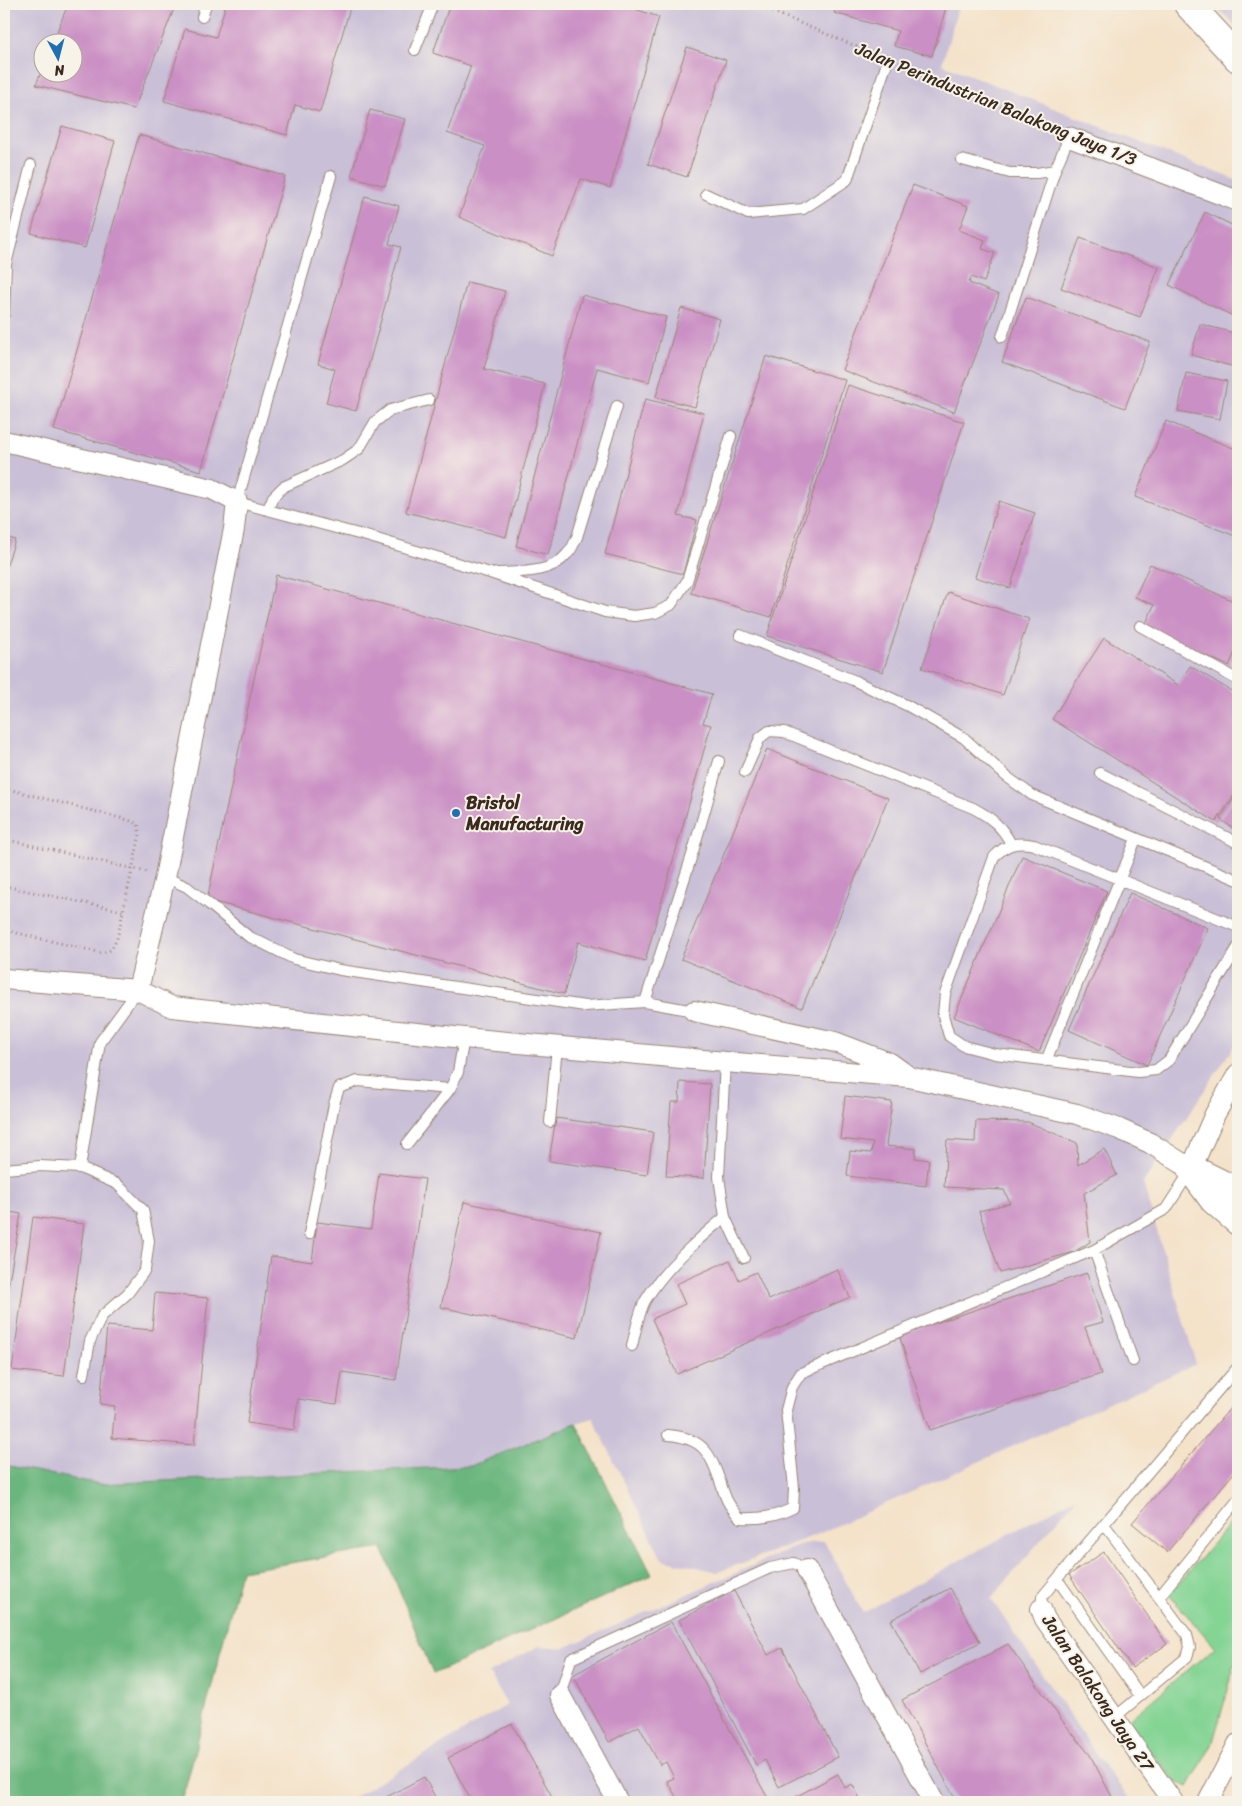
<svg xmlns="http://www.w3.org/2000/svg" width="1242" height="1806" font-family="Sriracha,sans-serif">
<rect width="100%" height="100%" fill="#f7f3e8"/>
<filter id="ink" filterUnits="userSpaceOnUse"><feTurbulence type="fractalNoise" baseFrequency=".02" numOctaves="2"/><feDisplacementMap in="SourceGraphic" scale="10" xChannelSelector="R" yChannelSelector="G"/><feConvolveMatrix kernelMatrix="1 2 1 2 8 2 1 2 1" color-interpolation-filters="sRGB"/></filter>
<filter id="wash" filterUnits="userSpaceOnUse"><feTurbulence type="fractalNoise" baseFrequency=".0096" numOctaves="4" result="noise"/><feDisplacementMap in="SourceGraphic" scale="20" xChannelSelector="R" yChannelSelector="G"/><feGaussianBlur stdDeviation="1.12" result="paint"/><feColorMatrix in="noise" values="0 0 0 0 0 0 0 0 0 0 0 0 0 0 0 0 0 1.4 0 .05"/><feComposite in="paint" operator="in"/></filter>
<g filter="url(#wash)">
<rect width="100%" height="100%" fill="#f4e2c9"/>
<path fill="#c9bfd7" fill-rule="evenodd" d="M4 4H959L942 64 1238 181V1040L1143 1183 1196 1364 818 1534 718 1572 662 1559 593 1418 576 1423 472 1466 100 1484 4 1465ZM42 42H72V72H42Z
M1214 4H1238V28Z
M1077 1497 991 1599 1102 1763 1132 1802H346L507 1705 489 1673 539 1646 564 1648 802 1544 824 1541 863 1613Z"/>
<path fill="#84d494" stroke="#607f59" d="M1238 1514V1663L1232 1667 1233 1672 1212 1745 1188 1787 1174 1780 1126 1722 1215 1647 1169 1595Z"/>
<path fill="#6bb67e" stroke="#53704e" d="M576 1423 652 1575 433 1674 382 1548 241 1571 183 1798 178 1802H4V1465L100 1484 471 1466Z"/>
<g id="blocks">
<path fill="#ca8fc4" d="M68 4H176L134 109 36 85 41 72H72V42H53Z
M226 4H351L320 112 295 105 287 135 164 101 185 29 216 37Z
M450 4H620L659 17 610 188 581 179 552 256 459 217 485 146 447 133 471 66 433 53Z
M837 4H947L932 56 894 46 898 31 834 13Z
M687 47 726 60 687 177 648 164Z
M370 110 405 119 385 186 351 176Z
M62 126 115 141 85 248 31 233Z
M139 135 285 176 201 471 54 430Z
M913 185 968 206 959 230 985 240 982 249 995 253 984 282 971 277 969 283 999 295 954 412 842 370Z
M365 196 399 206 389 244 401 247 356 411 326 403 335 369 318 364Z
M1205 212 1238 228V311L1235 317 1169 285Z
M1080 238 1159 267 1140 317 1061 288Z
M467 282 505 291 484 369 545 384 506 537 406 512Z
M582 295 666 317 649 382 597 368 548 555 516 546Z
M1026 297 1150 342 1125 408 1002 362Z
M681 308 720 319 695 407 656 397Z
M1200 324 1238 334V368L1191 355Z
M766 356 845 380 771 617 691 593Z
M1186 373 1227 381 1220 419 1178 411Z
M848 385 964 422 883 672 767 636Z
M645 399 704 413 678 516 697 520 683 574 605 554Z
M1166 421 1238 450V537L1135 497Z
M999 501 1035 513 1010 588 975 577Z
M4 536 15 540 4 574Z
M1150 564 1238 603V645L1229 666 1144 628 1154 605 1135 597Z
M276 575 712 694 703 723 711 725 645 961 578 942 564 994 207 900Z
M948 592 1029 619 1003 695 922 668Z
M1104 638 1178 685 1190 666 1238 695V789L1216 822 1052 719Z
M767 749 888 798 802 1008 681 959Z
M1238 792V832L1220 819Z
M1022 856 1107 891 1039 1052 954 1017Z
M1130 893 1208 928 1147 1065 1069 1030Z
M680 1082 710 1084 704 1178 666 1176 671 1102H679Z
M845 1096 892 1102 886 1146 916 1149 915 1158 929 1160 926 1186 847 1176 850 1151 871 1153 873 1143 840 1139Z
M556 1118 653 1132 647 1175 549 1161Z
M976 1121 1028 1122 1077 1143 1078 1165 1104 1149 1117 1175 1084 1193 1090 1242 1074 1252 1000 1273 979 1211 1010 1203 1004 1190 944 1187 947 1140 975 1142Z
M379 1173 425 1179 396 1380 342 1372 337 1404 298 1399 294 1430 247 1423 271 1256 312 1262 317 1222 371 1229Z
M464 1202 601 1232 577 1338 441 1307Z
M4 1211 21 1214 5 1303H4Z
M33 1217 84 1224 64 1376 12 1370Z
M730 1260 739 1280 756 1272 769 1300 837 1269 850 1297 677 1374 652 1319 685 1304 676 1284Z
M1087 1273 1103 1322 1085 1327 1101 1374 930 1430 899 1335Z
M155 1293 208 1298 194 1445 112 1438 115 1406 100 1404 107 1326 152 1330Z
M1238 1399V1468L1167 1552 1132 1523Z
M1104 1552 1167 1644 1132 1668 1069 1575Z
M950 1588 980 1642 920 1674 891 1620Z
M734 1591 768 1655 782 1648 838 1757 779 1787 765 1760 756 1765 679 1620Z
M671 1622 729 1728 770 1802H679L667 1781 674 1778 666 1762 660 1765 639 1726 609 1742 573 1675Z
M1008 1644 1061 1719 1090 1755 1112 1797 1102 1802H957L902 1700Z
M512 1724 555 1802H472L448 1758Z
M838 1774 845 1788 852 1784 862 1802H786Z
M424 1777 438 1802H377Z"/>
</g>
</g>
<g filter="url(#ink)">
<use href="#blocks" fill-opacity="0" stroke="#988674" stroke-width="1"/>
<g fill="none" stroke-linecap="round" stroke-linejoin="round">
<g stroke="#988674" stroke-width="12">
<path id="lane" d="M202 17 206 4
M415 50 433 4
M962 160 1010 173H1037L1055 170
M331 176 237 502 370 537 490 573 605 612 634 616 655 613 671 605 687 581 731 436
M706 194 748 214 803 209 847 180 888 60
M4 314 6 264 31 165
M1002 337 1055 170 1069 137
M268 509 273 497 283 487 343 460 359 449 375 422 390 410 429 400
M496 573C520 572 551 574 567 554 572 550 574 543 577 537L617 406
M1140 626 1238 680
M740 635 853 680 908 706 964 738 1007 777 1032 795 1238 880
M745 772 760 738 769 731 784 732 973 808C990 817 1002 826 1011 844
M1100 773 1238 843
M165 877 187 887 209 904 248 936 294 959 340 970 585 1006 645 1002
M1238 927 1034 845C1017 841 1006 844 994 857L945 994 943 1015 949 1036 964 1046 995 1054 1138 1072 1156 1070 1169 1060 1238 947
M694 1011 645 1002 692 855 719 761
M1046 1061 1136 839
M725 1062 719 1177 725 1217 744 1258
M550 1122 557 1046
M407 1144 450 1089 458 1072 464 1038
M4 1169 40 1166 80 1168
M309 1234 334 1104 339 1088 358 1081 450 1089
M1094 1250 1133 1361
M632 1346C635 1333 639 1312 645 1301 665 1268 696 1241 725 1217
M84 1375 90 1341 102 1316 128 1293 145 1270 149 1241 143 1210 117 1184 80 1168 100 1042 138 990
M668 1435C704 1438 710 1453 721 1484 723 1490 725 1497 728 1502 731 1508 736 1513 740 1518 760 1519 775 1517 793 1508L794 1488 786 1410 792 1387 801 1373 1094 1250 1166 1209 1191 1170
M1104 1524 1187 1635 1190 1647 1187 1657 1115 1717
M1057 1579 1140 1696
M1159 1597 1238 1500
M1041 1609 1042 1597 1057 1579 1238 1367
M560 1695 571 1659 770 1568 794 1563 807 1570"/>
</g>
<g stroke="#988674" stroke-width="22">
<path id="street" d="M1069 137 1238 201
M4 441 212 489 237 502 234 529 165 877 138 990
M4 979 138 990 172 1007 464 1038 725 1062 909 1077 1077 1114 1119 1129 1150 1143 1191 1169 1215 1114 1238 1074
M694 1011 835 1042 890 1063 908 1076
M807 1570 934 1802
M1041 1609 1045 1619 1173 1802
M560 1695 618 1802
M1208 1802 1238 1744"/>
</g>
<g stroke="#988674" stroke-width="30">
<path id="secondary" d="M1188 4 1238 58
M1191 1169 1214 1200 1238 1221
M1193 1170 1238 1192"/>
</g>
<path stroke="#988674" stroke-width="3" stroke-dasharray="1 4" stroke-linecap="butt" d="M754 4 877 55
M899 64 1054 130
M4 788 128 820 138 824 140 834 117 939 111 950 102 953 4 930
M4 839 147 872
M4 886 123 911"/>
<use href="#lane" stroke="#fff" stroke-width="10"/>
<use href="#street" stroke="#fff" stroke-width="20"/>
<use href="#secondary" stroke="#fff" stroke-width="28"/>
</g>
</g>
<circle fill="#1f6fb2" stroke="#f7f3e8" stroke-width="2" cx="456" cy="813" r="5"/>
<g text-anchor="middle" dominant-baseline="central" stroke-width="4" stroke-linejoin="round" paint-order="stroke">
<g font-size="18" fill="#3b2a1e" stroke="#f7f3e8">
<text transform="translate(996 104) rotate(22)">Jalan Perindustrian Balakong Jaya 1/3</text>
<text transform="translate(1098 1693) rotate(56)">Jalan Balakong Jaya 27</text>
</g>
<g font-size="18" font-weight="bold" fill="#3b2a1e" stroke="#f7f3e8" text-anchor="start">
<text x="466" y="803">Bristol<tspan x="466" dy="21">Manufacturing</tspan></text>
</g>
</g>
<rect width="1242" height="1806" fill="none" stroke="#f7f3e8" stroke-width="20"/>
<g transform="translate(58 58) rotate(173)"><circle r="24" fill="#f7f3e8" stroke="#aca397"/>
<path d="M0-4L9 19L0 12L-9 19Z" fill="#1f6fb2"/>
<text y="-8" font-size="14" font-weight="bold" text-anchor="middle" fill="#3b2a1e">N</text>
</g>
</svg>
